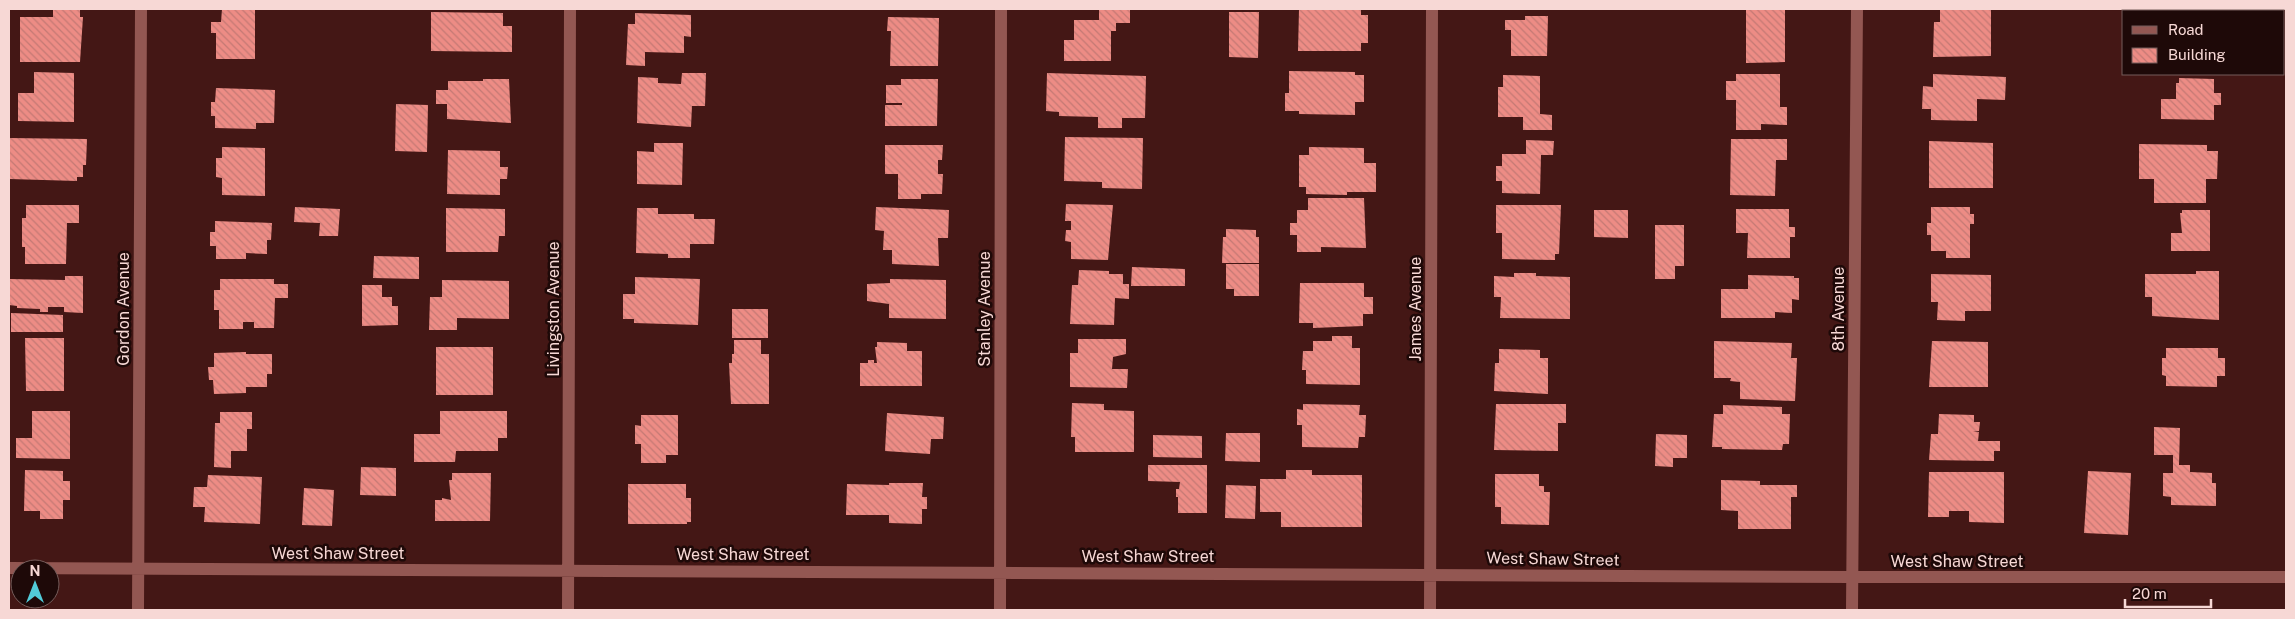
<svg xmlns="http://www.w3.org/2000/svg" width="2295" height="619" font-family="'Public Sans',sans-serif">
<defs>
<pattern id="building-back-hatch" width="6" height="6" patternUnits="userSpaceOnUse" patternTransform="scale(1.25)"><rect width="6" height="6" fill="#ed8c85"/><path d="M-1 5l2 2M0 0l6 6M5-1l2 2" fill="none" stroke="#c47974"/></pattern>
</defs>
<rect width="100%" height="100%" fill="#441715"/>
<path fill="url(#building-back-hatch)" d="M53 9H80V17H83L80 62H20V17H53Z
M222 9H255V59H216V33H211V22H221Z
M1099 9H1130V23H1116V31H1111V61H1064V40H1074V20H1099Z
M1299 9H1361V15H1368V43H1361V51H1298Z
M1746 9H1785V62L1746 63Z
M1940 10H1991V56L1933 57 1934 22H1940Z
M431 12 503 13V26H512V52L431 51Z
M1229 12H1259L1258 58 1229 57Z
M635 13 691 15V37L684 36V53L645 52V66L626 65 628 24H635Z
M1525 16H1548L1547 56H1511V30H1505V20H1525Z
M888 17 939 18 938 66H890L891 31H887Z
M1289 71 1355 72V75H1364V102H1355V115L1299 114V111H1285V93H1289Z
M34 72 74 73V122L18 121V93H34Z
M682 73H706L705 106H692L691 127 637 123 638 77 658 78V83L681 84Z
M1047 73 1146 76 1145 118H1122V128H1098V117L1059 116V112L1046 111Z
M1736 74H1780V107H1787V125L1761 124V130H1736V100H1726V81H1736Z
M1933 74 2006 77 2005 100 1977 99V121L1931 120V109H1922L1923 86 1933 87Z
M1503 75 1540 76V114L1552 115V130H1523V117H1498V87H1503Z
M2179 78 2214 79V93H2221V105H2214V120L2161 119V99H2176V83H2179Z
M483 79H509L511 123 447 119V104H436V90H448V81H483Z
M901 79H938L937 126H885V105H902V103H886V85H901Z
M216 88 275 90 274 123H256V129L215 128V116H211V102H215Z
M396 104 428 105 427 152 395 151Z
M1065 137 1143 138 1142 189 1102 188V182L1064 181Z
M9 138 87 139 86 165H83V177H77V181L9 179Z
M1731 139H1787V160H1776L1775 196 1730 195Z
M1526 140 1554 141 1553 155H1541L1540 194 1502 193V181H1496V166H1502V154H1526Z
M1929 141 1993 143V188H1929Z
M654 143H683L682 185 637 184V151L654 152Z
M2139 144 2207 145V151H2218L2217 179H2206V203H2154V179H2139Z
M885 145H943L942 160H938V174H943L942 194H921V199H898V174H885Z
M222 147 265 148V196L222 195V178L216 177V158H222Z
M1309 147 1364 148V163H1376V192H1347V195L1306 194V187H1299V155H1309Z
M448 150 500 151V167H508L507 179H500V195L447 194Z
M1308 198H1364L1366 248 1321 247V252H1297V235H1290V223H1297V210H1308Z
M1066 204 1113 205 1108 260 1071 259V242L1065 241 1066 230H1071V221H1065Z
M26 205H79V223H67L66 264H25V247H22V218H26Z
M1496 205H1561L1559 254H1555V260L1502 259V233H1496Z
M295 207 340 209 338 236H319L320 223 294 222Z
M876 207 949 210 948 238H938L939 266 892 264V250H883L884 231 875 230Z
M1931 207H1970V214H1974V224H1970V258H1946V251H1931V235H1927V223H1931Z
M446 208 505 209V236H499L498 252H446Z
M637 208H658V214H694V219H715L714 244H690V258H668V254L636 253Z
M1736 209H1789V227H1795V237H1790V258H1747L1748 233H1736Z
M1594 210H1628V238L1594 237Z
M2182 210H2210V251H2171V233H2182L2180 213H2182Z
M215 221 272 223 271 240H267V254L246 253V259H216V246H210V232H215Z
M1655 225H1684V266H1675V279H1655Z
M1226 229 1256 230V237H1259V263H1222L1223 237H1226Z
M374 256 419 257V279L373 278Z
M1226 264H1259V296H1234V289H1226Z
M1132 267 1185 269V286H1131Z
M1079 270 1109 271V274H1123V284H1129V299L1115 298 1114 325 1070 324 1072 285H1078Z
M2196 271H2219V320L2152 316V297H2145V274H2196Z
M1514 273H1536V276L1570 277V319L1500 318 1501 297H1494V276L1514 277Z
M1931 274 1991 275V311H1965V321L1937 320 1938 302H1931Z
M1748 275 1794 276V278H1799V300L1792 299V313L1775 312V318H1721V289H1748Z
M65 276H83V313L64 312V307H48V312H40V309L17 308V306L9 305V279L65 280Z
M635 277 700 279 698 325 634 323V319H623V294H635Z
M220 279H274V284H288V298H275L274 328H254V322H243V329H219V310H214V290H220Z
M890 279 946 280V319L889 318V304L867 301V284L890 283Z
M442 280 509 281V319L457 318V330H429L430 297H442Z
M1300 283H1364V297H1373V314H1363V326L1313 328V323H1299Z
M362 285H382V297H392V306H398V325L362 326Z
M732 309H768V338H732Z
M11 313 63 315V332H11Z
M1332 336H1352V348H1360V385L1306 384V370H1302L1303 351H1313V341H1332Z
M25 338H64V391H26Z
M1078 339H1126V354L1113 357 1112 369H1128L1127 388 1070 387V353H1078Z
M734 340H761V354H769V404H731L729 363H732V354H734Z
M1714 341 1792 343 1791 358H1797L1795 401 1740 399V382L1730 381 1731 378H1714Z
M1932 341 1988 342V387H1929Z
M877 342 907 343V351H922V386H860V363H868V360H874V363H877L875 347H877Z
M436 347H493V395H436Z
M2166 348H2218V358H2225V376H2217V387L2166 386V376L2162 375V358H2166Z
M1499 349 1540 350V358H1548V394L1494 391 1495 363H1499Z
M246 352V354H272V374H267V387H246V393L214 394 213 380H209L208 367H214V353Z
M1072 403 1104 404V410L1134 411V452H1075V437H1071Z
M1303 404 1360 405 1359 415H1366L1365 437H1359L1358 448 1302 447V425H1297V409L1303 410Z
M1496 404H1566V423H1558V451L1494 450Z
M1723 405 1782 407V414H1790L1789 444H1783L1782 450 1722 449V447H1712L1714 414H1723Z
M32 411H70V459L16 458V438H32Z
M440 411H507V438H498V451H456L455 462H414V434H440Z
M220 412H252V429H247V451H231V468L214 467 215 423H220Z
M887 413 944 417 943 439H931L930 454 885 451Z
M1939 414 1974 415V422H1980L1979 431H1973L1979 432 1978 441H2000V451H1994V461L1929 460 1931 434H1938Z
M641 415H678V455H666V463H641V444H635V425L641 426Z
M2154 427 2180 428 2179 465H2190V472L2212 473V483H2216V506L2171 505V497L2163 496V473H2173V455H2154Z
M1226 433H1260V462L1225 461Z
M1656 434 1687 435V458H1673V467L1655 466Z
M1153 435 1202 436V458L1153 457Z
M1148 465H1207V513H1178V497H1176V489H1179L1180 482 1148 481Z
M361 467 396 468V496L360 495Z
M25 470 63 471V481H70V500H63V519H40V511H24Z
M1286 470H1312V475H1362V527H1281V512H1260V479H1286Z
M2088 471 2131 473 2128 535 2084 533Z
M1929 472H2004V523L1969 522V511H1949V517H1928Z
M452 473H491L490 521H435V500H442V498L451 500 449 480H452Z
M1495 474H1539V486H1544V492H1550L1549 525 1501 524V507H1495Z
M208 475 262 477 260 524 204 522 205 507H193L194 487H207Z
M1721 480 1760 481V485H1797V497H1791V529H1738V511L1721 510Z
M889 483H923L922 497H927V509H922V524L889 523V515H846L847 484 889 485Z
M628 484H686V498H691V522H687V524H628Z
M1226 485 1256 486 1255 519 1225 518Z
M304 488 334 490 332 526 302 525Z"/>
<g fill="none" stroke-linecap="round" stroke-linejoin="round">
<path stroke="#935752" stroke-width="12" d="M9 568 1853 577H2286
M138 610 141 9
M568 610 570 9
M1000 610 1001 9
M1430 610 1432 9
M1852 610 1857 9"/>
</g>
<g text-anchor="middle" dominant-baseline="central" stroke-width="5" stroke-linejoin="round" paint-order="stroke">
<g font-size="16" fill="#f7d8d5" stroke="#1e0908">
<text transform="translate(123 309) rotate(-90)">Gordon Avenue</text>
<text transform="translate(553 309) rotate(-90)">Livingston Avenue</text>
<text transform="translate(984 309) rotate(-90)">Stanley Avenue</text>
<text transform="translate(1415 309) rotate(-90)">James Avenue</text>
<text transform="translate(1838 309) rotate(-90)">8th Avenue</text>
<text x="338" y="553">West Shaw Street</text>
<text x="743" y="554">West Shaw Street</text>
<text x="1148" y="556">West Shaw Street</text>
<text transform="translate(1553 559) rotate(1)">West Shaw Street</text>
<text x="1957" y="561">West Shaw Street</text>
</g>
</g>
<rect width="2295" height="619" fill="none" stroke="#f7d8d5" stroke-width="20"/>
<rect x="2122" y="10" width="162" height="65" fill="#1e0908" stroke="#755c5a"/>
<rect x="2132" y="26" width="25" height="8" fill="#935752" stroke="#755c5a"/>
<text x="2168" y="35" font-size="15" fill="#f7d8d5">Road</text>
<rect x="2132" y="48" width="25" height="15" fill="url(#building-back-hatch)" stroke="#755c5a"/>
<text x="2168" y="60" font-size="15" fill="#f7d8d5">Building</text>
<g transform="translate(35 584)"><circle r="24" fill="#1e0908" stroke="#755c5a"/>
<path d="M0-4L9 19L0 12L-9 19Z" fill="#52cbd8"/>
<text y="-8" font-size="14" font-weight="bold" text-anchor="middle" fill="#f7d8d5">N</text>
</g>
<path d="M2125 599v8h86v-8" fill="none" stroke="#f7d8d5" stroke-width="2.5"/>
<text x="2132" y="599" font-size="15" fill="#f7d8d5" stroke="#1e0908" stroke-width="4" paint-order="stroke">20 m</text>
</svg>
